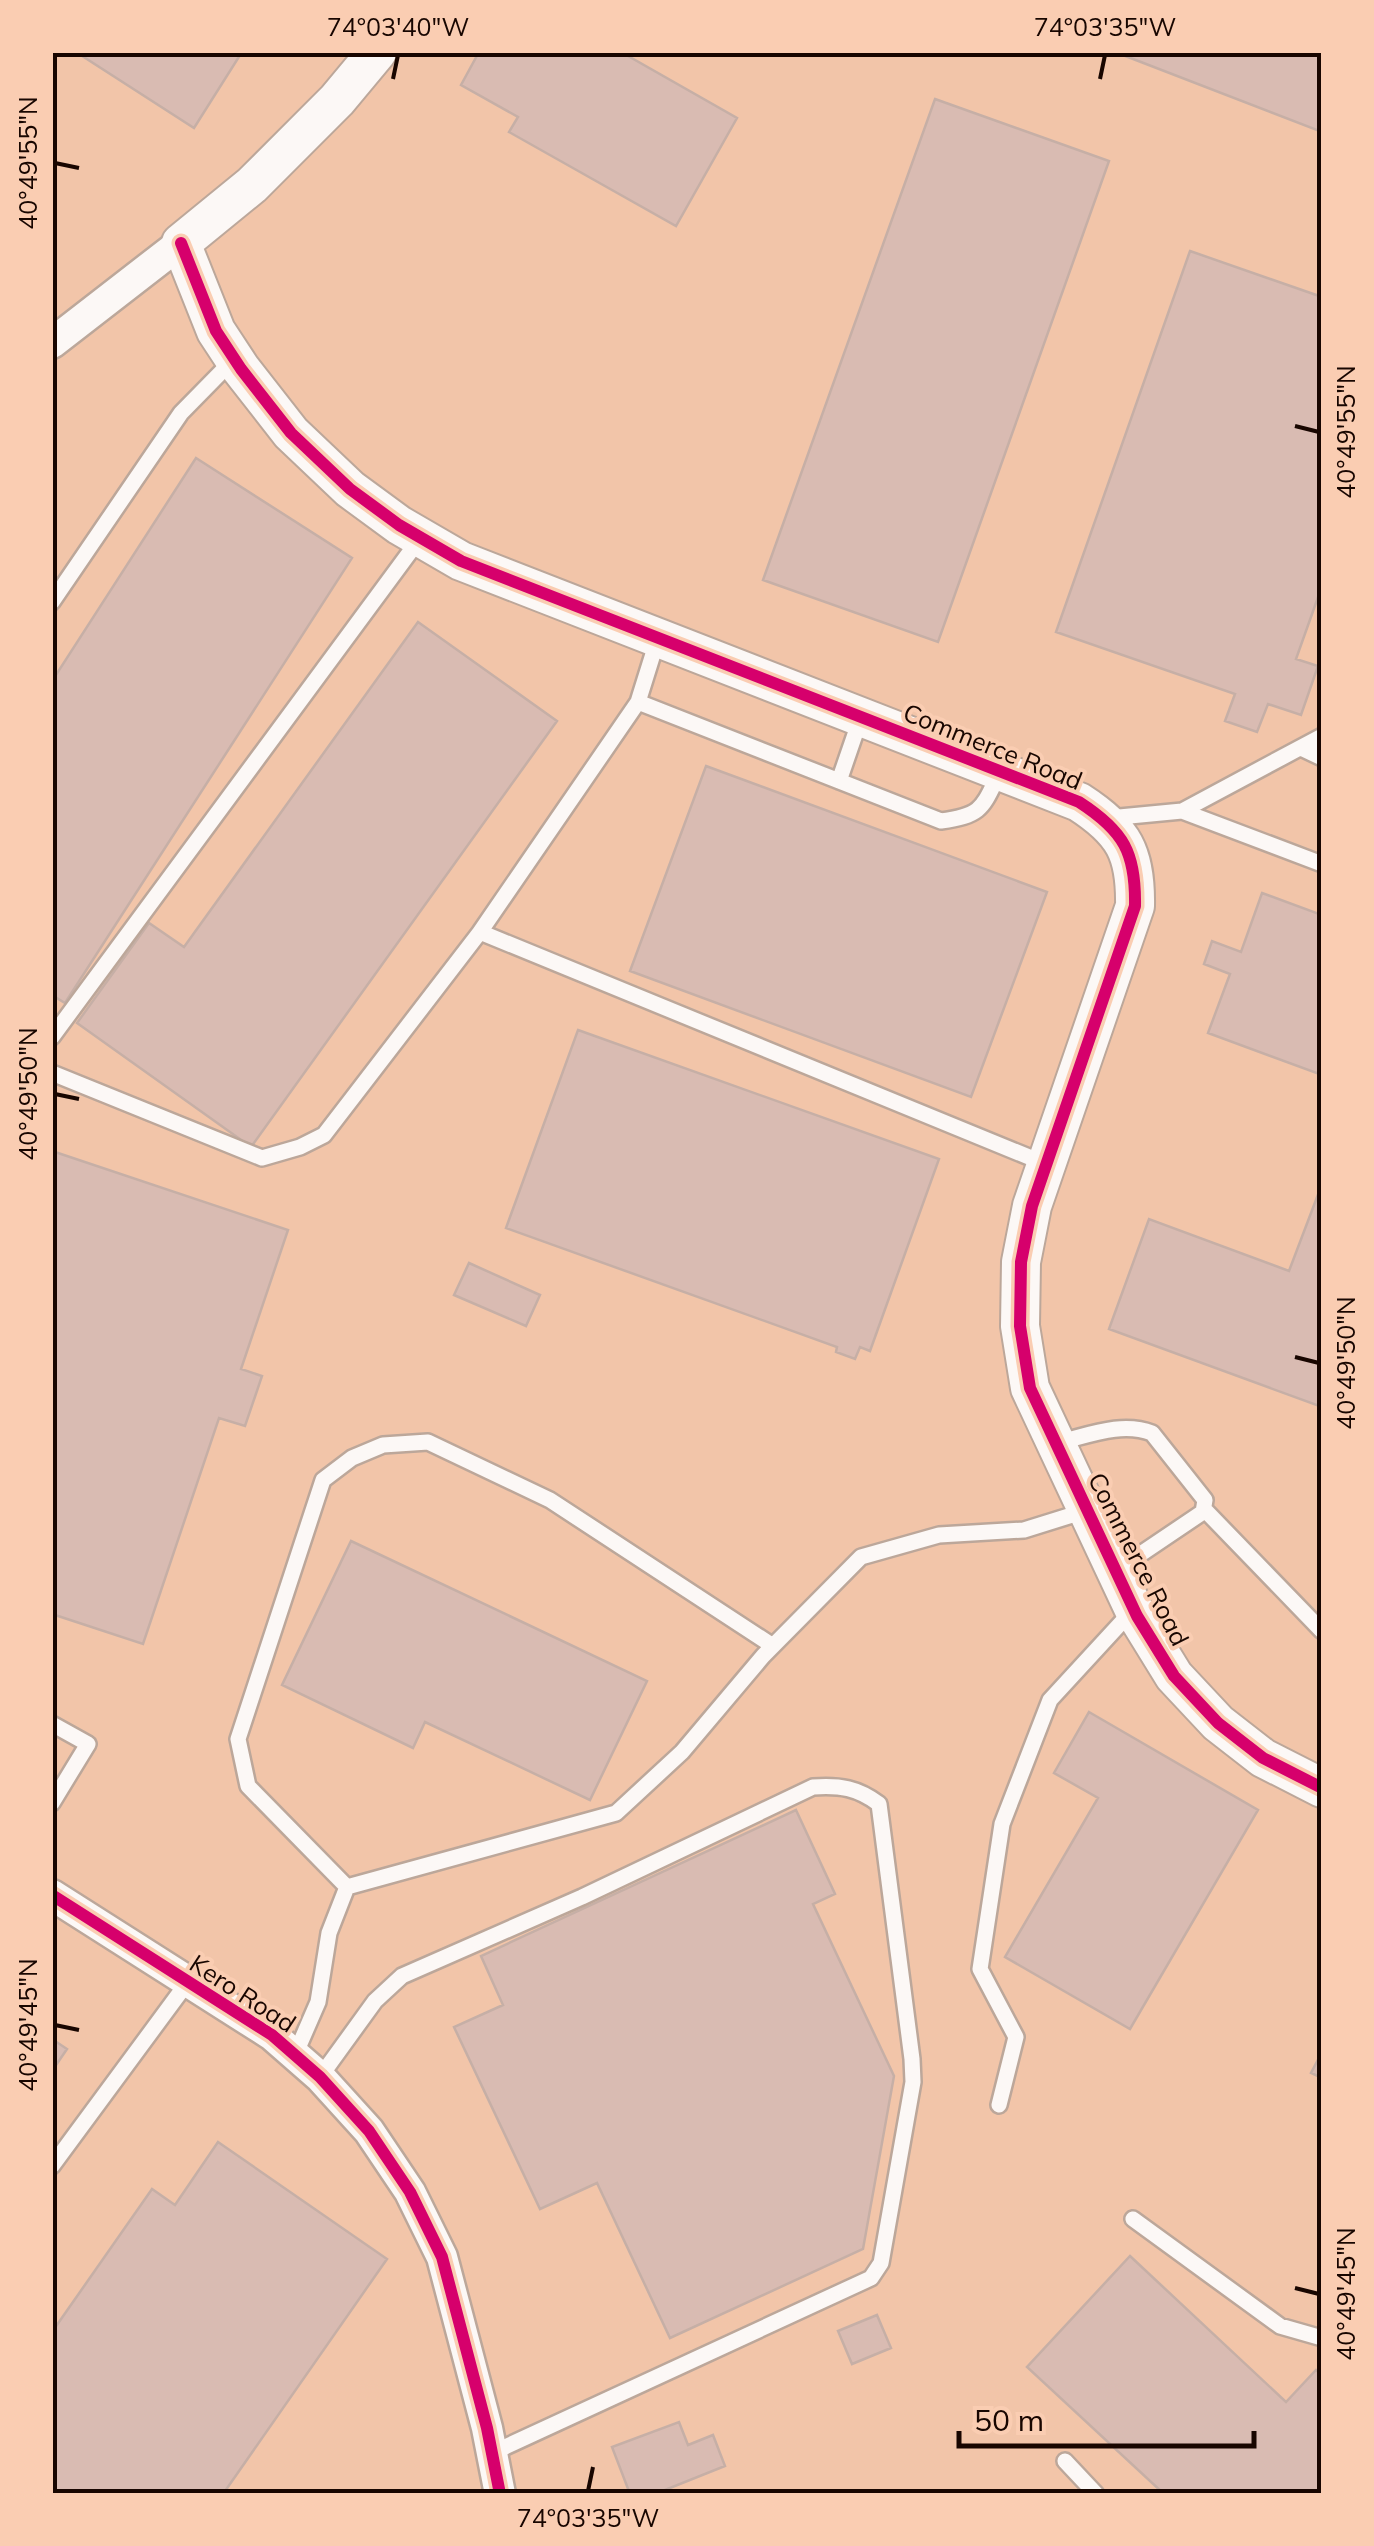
<svg xmlns="http://www.w3.org/2000/svg" width="1374" height="2546" font-family="Mulish,sans-serif">
<rect width="100%" height="100%" fill="#ead1c2"/>
<path fill="#f2c5a9" d="M52 53H1321V2493H53Z"/>
<path fill="#d9bbb2" stroke="#c6afa6" stroke-width="2.5" d="M76 52H242L194 128Z
M479 52H621L737 118 676 226 509 132 518 117 461 85Z
M1115 52H1322V132Z
M935 99 1109 161 938 642 763 580Z
M1190 251 1322 297V586L1296 659 1318 666 1301 715 1268 704 1257 732 1225 721 1235 694 1056 632Z
M196 458 352 558 65 1003 52 995V681Z
M418 622 557 721 251 1147 77 1023 149 923 184 947Z
M706 766 1047 892 971 1097 630 971Z
M1262 893 1322 915V1075L1208 1033 1230 974 1204 964 1212 941 1241 952Z
M578 1030 939 1159 870 1351 860 1347 855 1359 836 1352 837 1347 506 1228Z
M52 1151 288 1230 241 1369 262 1376 245 1426 219 1418 143 1644 52 1614Z
M1322 1184V1407L1109 1329 1149 1219 1289 1271Z
M469 1263 540 1295 526 1326 454 1295Z
M351 1541 647 1681 590 1800 425 1722 413 1748 282 1685Z
M1089 1712 1258 1810 1130 2029 1005 1957 1098 1798 1054 1773Z
M796 1810 835 1894 813 1904 894 2076 863 2249 670 2338 597 2183 540 2209 454 2027 503 2005 481 1956Z
M52 2039 67 2049 52 2071Z
M1322 2052V2078L1311 2073Z
M218 2142 387 2259 223 2494H52V2332L152 2189 175 2205Z
M1130 2256 1286 2402 1316 2370 1322 2375V2494H1164L1027 2367Z
M877 2315 891 2348 852 2364 838 2331Z
M679 2422 688 2445 713 2435 725 2466 655 2494H630L612 2447Z"/>
<g fill="none" stroke-linecap="round" stroke-linejoin="round">
<g stroke="#bca79a" stroke-width="20">
<path id="service" d="M52 602 181 413 234 359
M638 702 941 821C983 815 982 808 1000 772
M1301 748 1322 758
M839 781 861 717
M1182 811 1322 736
M1109 818 1182 811 1322 864
M480 932 638 702 658 638
M52 1037 421 537
M52 1073 262 1158 300 1147 324 1135 480 932 1046 1164
M1056 1443C1087 1436 1121 1421 1152 1433L1205 1500 1203 1512 1117 1570
M1205 1510 1322 1631
M52 1724 88 1744 52 1803
M347 1887 248 1786 238 1739 323 1480 352 1458 383 1445 428 1442 550 1500 773 1646
M295 2055 318 2002 329 1933 347 1887 616 1813 682 1752 763 1656 861 1557 939 1535 1024 1530 1085 1511
M320 2077 375 2001 402 1976 582 1897 813 1787C840 1785 858 1788 879 1804L912 2059 913 2082 881 2263 871 2278 492 2453
M999 2105 1016 2037 980 1969 1002 1824 1050 1700 1131 1612
M52 2166 187 1983
M1133 2219 1280 2326 1322 2338
M1065 2461 1096 2494"/>
</g>
<g stroke="#bca79a" stroke-width="35">
<path id="minor" d="M52 343 181 243
M52 1895 272 2035 320 2077 369 2131 410 2192 442 2257 487 2428 500 2494"/>
</g>
<g stroke="#bca79a" stroke-width="42">
<path id="tertiary" d="M377 52 337 100 252 185 181 243 216 331 241 369 291 433 350 489 399 525 461 561 1079 802C1124 831 1136 853 1135 906L1032 1206 1021 1262 1020 1326 1030 1388 1137 1616 1174 1676 1218 1723 1263 1758 1322 1788"/>
</g>
<use href="#service" stroke="#fcf8f6" stroke-width="15"/>
<use href="#minor" stroke="#fcf8f6" stroke-width="30"/>
<use href="#tertiary" stroke="#fcf8f6" stroke-width="38"/>
<g stroke="#facdb2" stroke-width="19">
<path id="cycleway" d="M181 243 216 331 241 369 291 433 350 489 399 525 461 561 1079 802C1124 831 1136 853 1135 906L1032 1206 1021 1262 1020 1326 1030 1388 1137 1616 1174 1676 1218 1723 1263 1758 1322 1788
M52 1895 272 2035 320 2077 369 2131 410 2192 442 2257 487 2428 500 2494"/>
</g>
<use href="#cycleway" stroke="#d6006c" stroke-width="12"/>
</g>
<path fill="none" stroke="#180600" stroke-width="4" d="M393 79 398 55M1100 79 1105 55M55 163 79 168M1295 426 1319 432M55 1094 79 1099M1295 1357 1319 1363M55 2025 79 2030M1295 2288 1319 2294M588 2491 593 2467"/>
<g text-anchor="middle" dominant-baseline="central" stroke-width="8" stroke-linejoin="round" paint-order="stroke">
<g font-size="25" fill="#180600" stroke="#facdb2">
<text transform="translate(993 746) rotate(22)">Commerce Road</text>
<text transform="translate(1139 1559) rotate(63)">Commerce Road</text>
<text transform="translate(243 1993) rotate(33)">Kero Road</text>
</g>
</g>
<rect width="1374" height="2546" fill="none" stroke="#facdb2" stroke-width="110"/>
<path d="M959 2431v15h295v-15" fill="none" stroke="#180600" stroke-width="5"/>
<text x="974" y="2431" font-size="30" fill="#180600" stroke="#facdb2" stroke-width="8" paint-order="stroke">50 m</text>
<rect x="55" y="55" width="1264" height="2436" fill="none" stroke="#180600" stroke-width="4"/>
<g font-size="25" text-anchor="middle" fill="#180600">
<text x="398" y="36">74°03'40"W</text>
<text x="1105" y="36">74°03'35"W</text>
<text transform="translate(28 163) rotate(-90)" y="9">40°49'55"N</text>
<text transform="translate(1346 432) rotate(-90)" y="9">40°49'55"N</text>
<text transform="translate(28 1094) rotate(-90)" y="9">40°49'50"N</text>
<text transform="translate(1346 1363) rotate(-90)" y="9">40°49'50"N</text>
<text transform="translate(28 2025) rotate(-90)" y="9">40°49'45"N</text>
<text transform="translate(1346 2294) rotate(-90)" y="9">40°49'45"N</text>
<text x="588" y="2527">74°03'35"W</text>
</g>
</svg>
